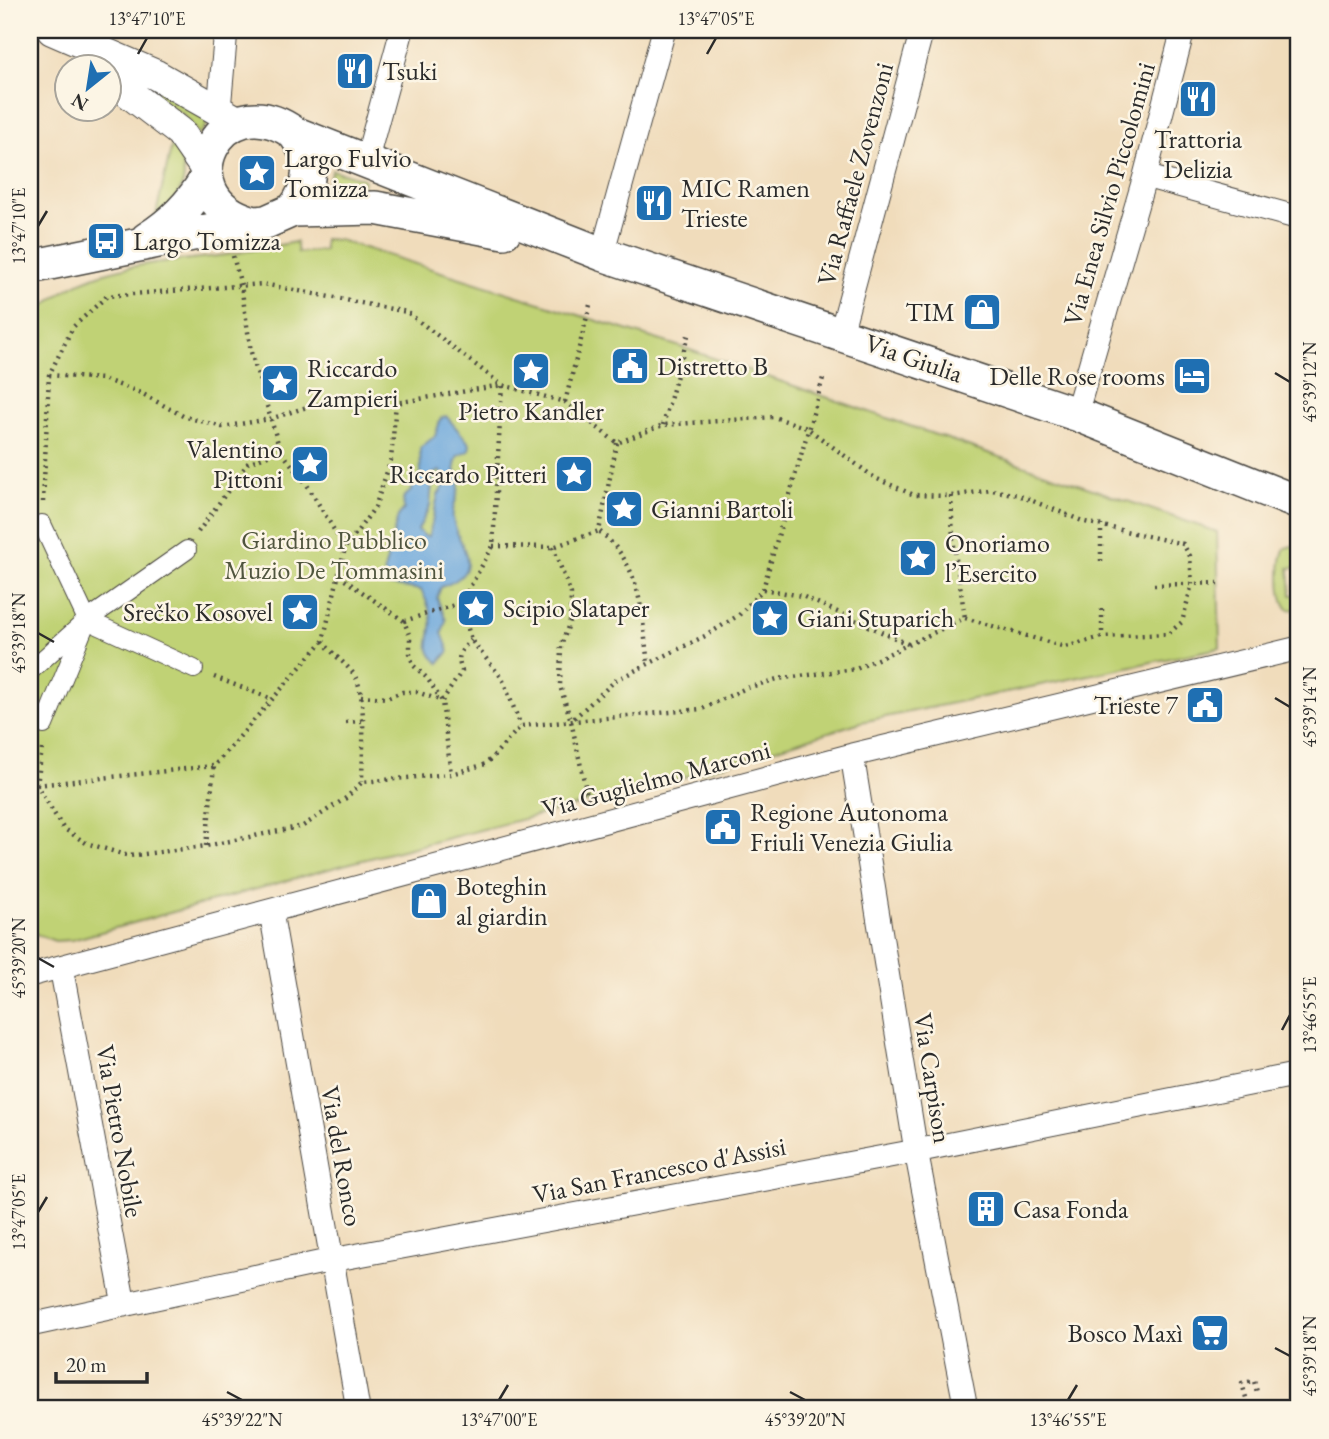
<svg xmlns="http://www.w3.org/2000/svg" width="1329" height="1439" font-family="'EB Garamond',serif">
<rect width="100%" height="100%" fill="#fcf5e5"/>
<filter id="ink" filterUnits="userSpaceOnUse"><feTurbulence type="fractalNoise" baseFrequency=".0143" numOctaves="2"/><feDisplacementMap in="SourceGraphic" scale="14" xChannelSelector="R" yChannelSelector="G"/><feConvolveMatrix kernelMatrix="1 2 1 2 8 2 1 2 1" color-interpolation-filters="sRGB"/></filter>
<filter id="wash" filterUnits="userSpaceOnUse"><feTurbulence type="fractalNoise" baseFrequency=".00686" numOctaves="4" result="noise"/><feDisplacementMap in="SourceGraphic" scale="28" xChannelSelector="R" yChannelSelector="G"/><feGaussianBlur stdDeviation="1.57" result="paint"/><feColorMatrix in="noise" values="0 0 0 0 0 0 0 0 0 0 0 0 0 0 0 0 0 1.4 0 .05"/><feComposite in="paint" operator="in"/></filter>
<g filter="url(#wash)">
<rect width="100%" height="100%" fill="#f0dcbb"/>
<path fill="#c0d275" stroke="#767e50" stroke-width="2" d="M157 86 211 119 199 135 184 115 152 95Z
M173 140C194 183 183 189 154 223Z
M332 170 364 179 362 192 328 193 325 191Z
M324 239 339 240 684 348 1217 532 1220 648 861 722 676 780 347 864 72 940 55 941 30 932V320C81 263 145 265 217 256 243 253 270 246 296 242L298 253 324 250Z
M1292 546 1299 547V567L1289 568 1291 595H1299V610L1288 609C1278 599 1278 560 1285 548Z"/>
<path fill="#6ca7dc" stroke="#4c6984" stroke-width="2" fill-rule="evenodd" d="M446 416 470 444 469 451 458 456C450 474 461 472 459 487 458 498 451 507 453 519 458 547 488 571 441 587L437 598 446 620 442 633 449 651 439 663C424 651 429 645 431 628 433 616 427 601 421 590L389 585 384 571 398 516 404 509 403 498 412 490 414 481 421 475 420 448 435 436 441 418ZM440 471 447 482 438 495 429 536H425L418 530 430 506 433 474Z"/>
</g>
<g filter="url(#ink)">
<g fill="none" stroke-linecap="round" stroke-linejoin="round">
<g stroke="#494641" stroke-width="20">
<path id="pedestrian" d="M42 524 87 620 44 725
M87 620 194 669
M30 671 87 620 187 550"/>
</g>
<g stroke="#494641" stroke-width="25">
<path id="minor" d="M219 109 226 30
M366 162 402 30
M1145 176 1299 218
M602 254 664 30
M841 333 922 30
M1076 414 1145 176 1183 30
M852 755 916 1151 966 1409
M271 912 358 1409
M61 967 124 1305
M30 975 852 755 1299 648
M30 1325 332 1260 916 1151 1299 1074"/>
</g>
<g stroke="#494641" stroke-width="32">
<path id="tertiary" d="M52 30 156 75 239 122
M108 77 180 132 205 168"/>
</g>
<g stroke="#494641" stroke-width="36">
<path id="secondary" d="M293 210C313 185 314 159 294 133
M251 222C163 197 219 79 294 133L602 254 1076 414 1299 503
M147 239C171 224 191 205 206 179
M30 267 237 225 266 222 293 210 375 208 504 232"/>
</g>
<path stroke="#494641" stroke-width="4.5" stroke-dasharray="2 5" stroke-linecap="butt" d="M233 256 241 285 251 352 280 450 306 483 345 548
M565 402 591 301
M663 425 689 332
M617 443 599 531C643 566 641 612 648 664
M951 496 953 539 965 618
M43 502 49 375 73 327 107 296 263 284 407 312 502 385 493 546 461 603 471 640 502 678 521 726
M198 532 248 463 280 450
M493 546 553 547 599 531
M553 547 571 594 570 621 561 646 560 686 571 721
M1101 561V525
M339 576 404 621 410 637V656L414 666 427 678 442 701 451 774
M1154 585 1218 583
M763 589 802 596 908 644
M1102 609V637
M404 621 461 603
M323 641C332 654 343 661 353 673 368 691 362 758 362 782
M214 677 272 699
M361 696 387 698 402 692H417L442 701 462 671C456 656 460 651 471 640
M346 722 361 721
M42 749 37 785 63 828 86 843 129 856 206 846 303 826 346 798 362 782 451 774 486 764 521 726 702 709 744 689 777 679 856 669 965 618 1065 647 1102 637 1168 634 1182 622 1192 584 1190 556 1183 544 1085 522 1018 495 992 490 951 496 914 495 875 478 807 428 774 417 663 425 617 443 565 402 502 385 396 403 352 400 313 405 270 419 222 427 183 416 141 393 103 379 49 375
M37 785 214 766
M588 799 571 721 616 680 707 635 739 615 763 589 823 378
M206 846 214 766 323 641 345 548 375 507 391 460 396 403
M1242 1406 1248 1405 1242 1383 1254 1381 1257 1392"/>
<use href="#pedestrian" stroke="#fff" stroke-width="18"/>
<use href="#minor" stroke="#fff" stroke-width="23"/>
<use href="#tertiary" stroke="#fff" stroke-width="30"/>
<use href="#secondary" stroke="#fff" stroke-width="33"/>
</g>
</g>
<path fill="none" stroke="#2b2b2b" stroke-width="2.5" d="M138 54 147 38M707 54 716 38M38 226 47 211M1275 373 1290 382M38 633 54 642M1275 698 1290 707M38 958 54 967M1282 1030 1290 1015M38 1212 47 1197M1275 1348 1290 1356M227 1392 242 1400M790 1392 805 1400M499 1400 508 1385M1068 1400 1077 1385"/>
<defs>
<g id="restaurant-square" transform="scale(2.0125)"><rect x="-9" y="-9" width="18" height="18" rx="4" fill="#1f6fb2" stroke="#fcf5e5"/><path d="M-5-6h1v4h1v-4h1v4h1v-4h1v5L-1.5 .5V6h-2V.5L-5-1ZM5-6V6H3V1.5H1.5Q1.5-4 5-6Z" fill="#fff"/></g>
<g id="sight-square" transform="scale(2.0125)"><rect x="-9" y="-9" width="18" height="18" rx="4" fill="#1f6fb2" stroke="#fcf5e5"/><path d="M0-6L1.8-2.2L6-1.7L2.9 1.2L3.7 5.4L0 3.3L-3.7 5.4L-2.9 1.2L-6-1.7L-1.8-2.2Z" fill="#fff"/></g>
<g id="bus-square" transform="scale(2.0125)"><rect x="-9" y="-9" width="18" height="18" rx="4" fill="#1f6fb2" stroke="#fcf5e5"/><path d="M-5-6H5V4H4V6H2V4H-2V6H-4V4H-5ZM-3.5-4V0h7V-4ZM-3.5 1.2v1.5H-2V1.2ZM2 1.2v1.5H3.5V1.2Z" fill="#fff"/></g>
<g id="shop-square" transform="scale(2.0125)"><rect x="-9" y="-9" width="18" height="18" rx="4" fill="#1f6fb2" stroke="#fcf5e5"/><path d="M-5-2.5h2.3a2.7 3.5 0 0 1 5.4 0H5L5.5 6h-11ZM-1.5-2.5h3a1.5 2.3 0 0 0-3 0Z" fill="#fff"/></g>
<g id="civic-square" transform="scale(2.0125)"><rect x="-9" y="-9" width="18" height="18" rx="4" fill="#1f6fb2" stroke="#fcf5e5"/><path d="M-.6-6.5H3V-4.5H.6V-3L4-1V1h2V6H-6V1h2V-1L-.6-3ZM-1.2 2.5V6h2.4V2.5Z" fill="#fff"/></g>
<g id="hotel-square" transform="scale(2.0125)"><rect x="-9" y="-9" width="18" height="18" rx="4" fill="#1f6fb2" stroke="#fcf5e5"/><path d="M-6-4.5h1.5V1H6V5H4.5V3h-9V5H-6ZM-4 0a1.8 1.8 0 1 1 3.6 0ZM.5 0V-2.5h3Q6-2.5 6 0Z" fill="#fff"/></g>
<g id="building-square" transform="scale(2.0125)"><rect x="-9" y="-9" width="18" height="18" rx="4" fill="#1f6fb2" stroke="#fcf5e5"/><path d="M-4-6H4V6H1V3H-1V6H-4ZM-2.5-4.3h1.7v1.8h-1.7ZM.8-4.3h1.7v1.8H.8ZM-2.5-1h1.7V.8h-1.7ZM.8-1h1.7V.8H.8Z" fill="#fff"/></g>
<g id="supermarket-square" transform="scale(2.0125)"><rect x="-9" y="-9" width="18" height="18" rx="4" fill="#1f6fb2" stroke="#fcf5e5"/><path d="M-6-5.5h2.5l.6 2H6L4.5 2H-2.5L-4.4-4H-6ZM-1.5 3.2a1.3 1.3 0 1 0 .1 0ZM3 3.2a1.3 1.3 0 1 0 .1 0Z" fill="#fff"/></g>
</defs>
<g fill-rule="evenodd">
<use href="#restaurant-square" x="355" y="71"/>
<use href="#restaurant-square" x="1198" y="99"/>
<use href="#sight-square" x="257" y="173"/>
<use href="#restaurant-square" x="654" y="203"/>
<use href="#bus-square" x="106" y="241"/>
<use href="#shop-square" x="982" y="312"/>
<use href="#civic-square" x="630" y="366"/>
<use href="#sight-square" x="531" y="371"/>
<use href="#hotel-square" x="1192" y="376"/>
<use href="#sight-square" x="280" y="383"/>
<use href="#sight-square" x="310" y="464"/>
<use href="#sight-square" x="574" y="474"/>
<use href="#sight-square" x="624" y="509"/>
<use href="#sight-square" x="918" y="558"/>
<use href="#sight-square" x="476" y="608"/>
<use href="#sight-square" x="300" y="612"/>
<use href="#sight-square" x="770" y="618"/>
<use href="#civic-square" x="1205" y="705"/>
<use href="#civic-square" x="723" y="827"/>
<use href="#shop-square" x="429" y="901"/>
<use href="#building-square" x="986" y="1209"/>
<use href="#supermarket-square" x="1210" y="1333"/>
</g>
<g text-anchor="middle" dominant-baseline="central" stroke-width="5" stroke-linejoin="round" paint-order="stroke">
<g font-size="26" fill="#2b2b2b" stroke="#fcf5e5" text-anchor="start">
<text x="382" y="71">Tsuki</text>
<text x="1198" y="139" text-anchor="middle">Trattoria<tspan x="1198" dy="30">Delizia</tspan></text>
<text x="284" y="158">Largo Fulvio<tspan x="284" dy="30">Tomizza</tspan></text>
<text x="681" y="188">MIC Ramen<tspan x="681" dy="30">Trieste</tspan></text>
<text x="133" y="241">Largo Tomizza</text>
<text x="955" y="312" text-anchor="end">TIM</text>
<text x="657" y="366">Distretto B</text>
<text x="307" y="368">Riccardo<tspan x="307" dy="30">Zampieri</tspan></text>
<text x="1165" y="376" text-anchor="end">Delle Rose rooms</text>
<text x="531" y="411" text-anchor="middle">Pietro Kandler</text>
<text x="283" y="449" text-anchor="end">Valentino<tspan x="283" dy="30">Pittoni</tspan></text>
<text x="547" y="474" text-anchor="end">Riccardo Pitteri</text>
<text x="651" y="509">Gianni Bartoli</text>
<text x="945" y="543">Onoriamo<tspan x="945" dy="30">l’Esercito</tspan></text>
<text x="503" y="608">Scipio Slataper</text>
<text x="273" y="612" text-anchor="end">Srečko Kosovel</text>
<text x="797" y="618">Giani Stuparich</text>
<text x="1178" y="705" text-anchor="end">Trieste 7</text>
<text x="750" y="812">Regione Autonoma<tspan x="750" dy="30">Friuli Venezia Giulia</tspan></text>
<text x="456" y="886">Boteghin<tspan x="456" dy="30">al giardin</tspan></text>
<text x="1013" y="1209">Casa Fonda</text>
<text x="1183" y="1333" text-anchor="end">Bosco Maxì</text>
</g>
<g font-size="26" fill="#2b2b2b" stroke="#fcf5e5">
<text transform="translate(855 174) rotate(-75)">Via Raffaele Zovenzoni</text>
<text transform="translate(1109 194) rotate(-74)">Via Enea Silvio Piccolomini</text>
<text transform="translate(914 358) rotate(19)">Via Giulia</text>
<text transform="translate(656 779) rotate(-15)">Via Guglielmo Marconi</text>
<text transform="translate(933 1078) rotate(81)">Via Carpison</text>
<text transform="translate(120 1131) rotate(80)">Via Pietro Nobile</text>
<text transform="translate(342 1156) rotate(80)">Via del Ronco</text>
<text transform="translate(659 1170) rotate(-11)">Via San Francesco d'Assisi</text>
</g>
<g font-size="26" fill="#50553e" stroke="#fcf5e5">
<text x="334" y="540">Giardino Pubblico<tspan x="334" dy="30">Muzio De Tommasini</tspan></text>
</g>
</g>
<rect width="1329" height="1439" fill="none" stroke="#fcf5e5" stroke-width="77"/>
<g transform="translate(88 88) rotate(210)"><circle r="33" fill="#fcf5e5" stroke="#a8a49b" stroke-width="2"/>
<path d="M0-5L12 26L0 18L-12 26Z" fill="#1f6fb2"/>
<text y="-10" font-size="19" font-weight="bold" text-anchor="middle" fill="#2b2b2b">N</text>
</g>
<path d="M56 1372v10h91v-10" fill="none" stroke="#2b2b2b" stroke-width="3.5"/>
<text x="66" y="1372" font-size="21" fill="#2b2b2b" stroke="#fcf5e5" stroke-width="5" paint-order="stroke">20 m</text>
<rect x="38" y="38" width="1252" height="1362" fill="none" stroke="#2b2b2b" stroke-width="2.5"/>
<g font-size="18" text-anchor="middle" fill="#2b2b2b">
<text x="147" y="25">13°47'10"E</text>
<text x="716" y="25">13°47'05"E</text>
<text transform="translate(19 226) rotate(-90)" y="6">13°47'10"E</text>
<text transform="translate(1310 382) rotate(-90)" y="6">45°39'12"N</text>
<text transform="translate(19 633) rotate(-90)" y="6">45°39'18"N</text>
<text transform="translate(1310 707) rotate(-90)" y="6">45°39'14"N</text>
<text transform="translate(19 958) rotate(-90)" y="6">45°39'20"N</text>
<text transform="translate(1310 1015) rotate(-90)" y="6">13°46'55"E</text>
<text transform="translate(19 1212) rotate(-90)" y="6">13°47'05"E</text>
<text transform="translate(1310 1356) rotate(-90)" y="6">45°39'18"N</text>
<text x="242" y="1426">45°39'22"N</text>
<text x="499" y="1426">13°47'00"E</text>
<text x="805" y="1426">45°39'20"N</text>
<text x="1068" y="1426">13°46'55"E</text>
</g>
</svg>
